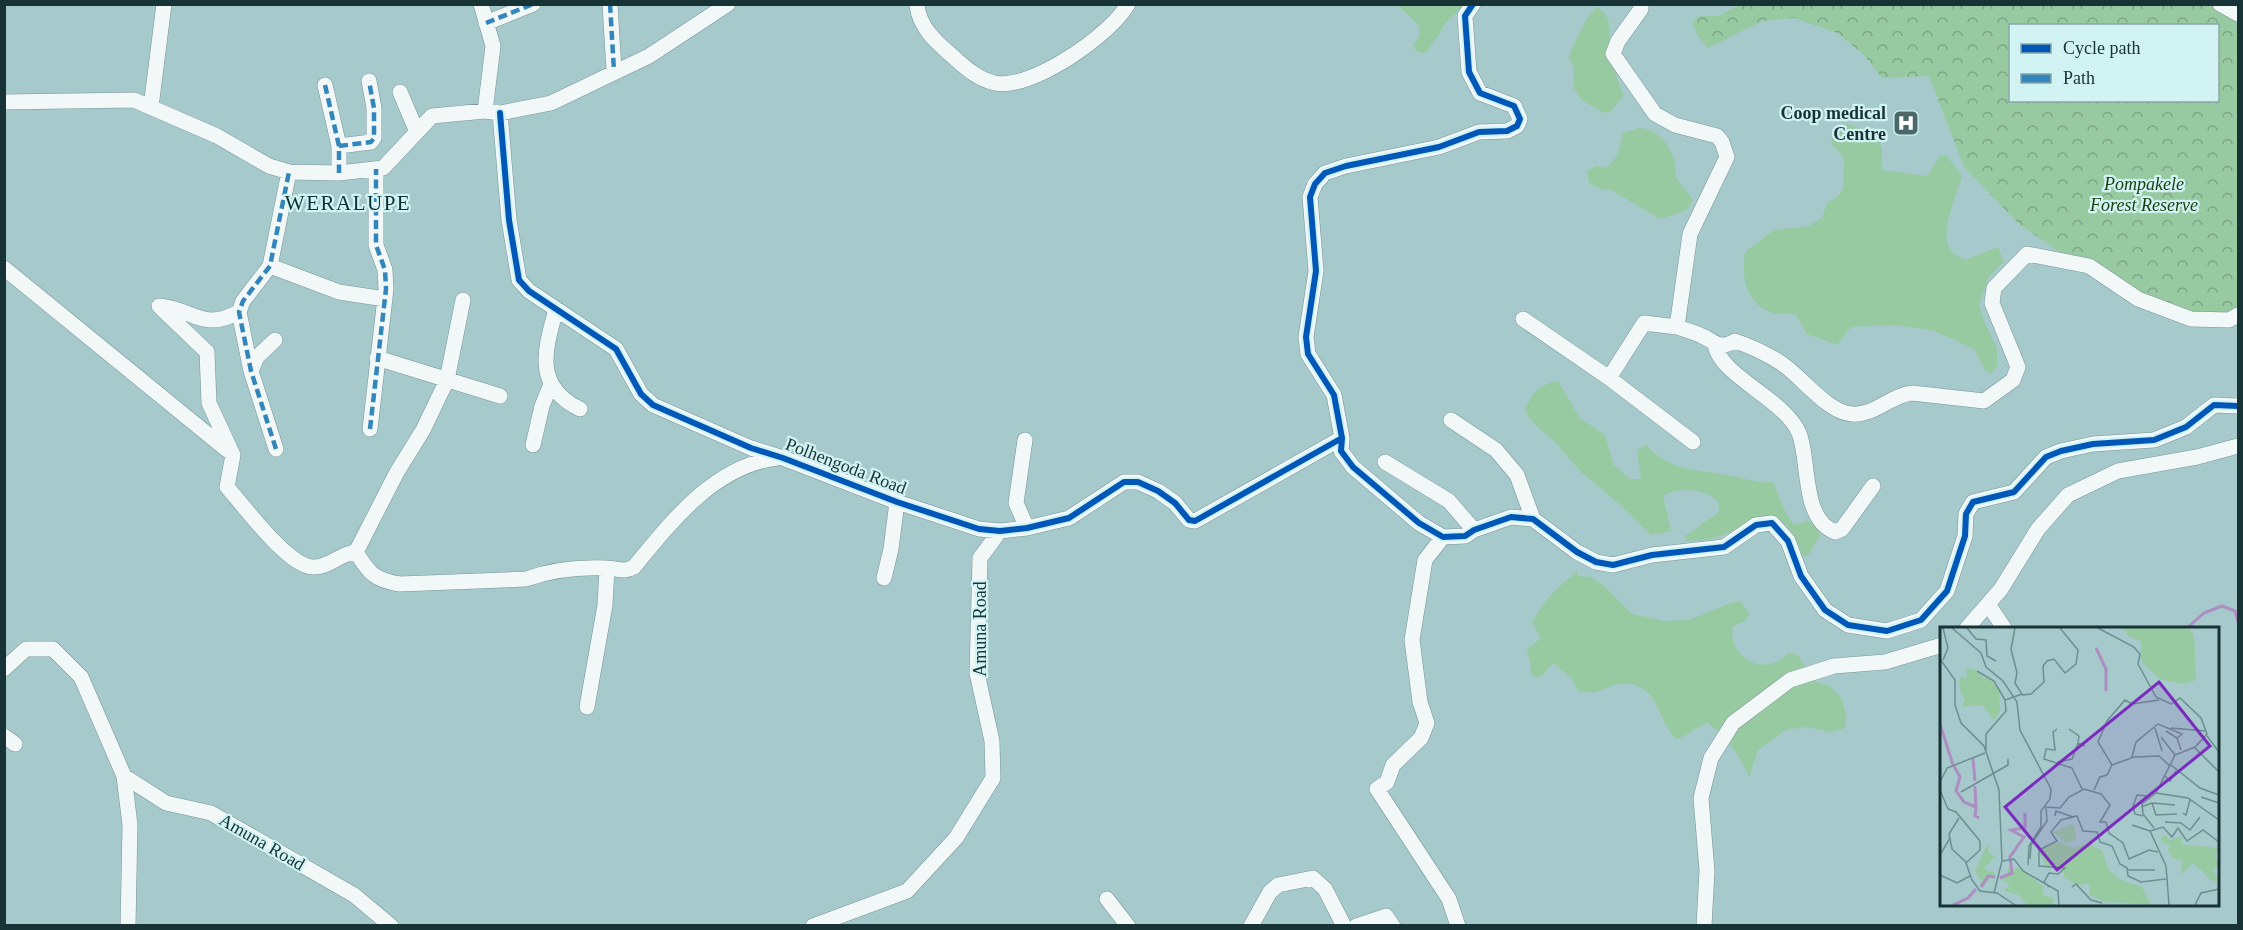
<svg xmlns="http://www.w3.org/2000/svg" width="2243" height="930" font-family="Georgia,serif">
<defs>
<pattern id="forest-crowns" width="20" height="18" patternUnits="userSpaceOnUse" patternTransform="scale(1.5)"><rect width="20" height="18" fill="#98caa2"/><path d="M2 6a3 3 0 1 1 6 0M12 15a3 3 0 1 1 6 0" fill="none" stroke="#7ba585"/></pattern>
</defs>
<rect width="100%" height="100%" fill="#a6cacc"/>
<path fill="#98caa2" d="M1398 5H1464L1446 23 1428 50 1423 53 1416 51 1413 45 1419 37V26Z
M1597 7C1617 19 1606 37 1610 55 1612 69 1620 82 1623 96L1611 111 1604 113 1582 100 1577 94 1574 88 1573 67 1569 58C1572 46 1587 15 1597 7Z
M1846 124C1860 127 1879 133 1882 149 1883 155 1881 163 1882 170L1927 176 1940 155 1947 156 1962 176C1957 196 1937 234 1952 252 1955 255 1961 257 1965 260L1998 247 2004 262 1989 276 1979 305 1984 321 1997 348V366L1991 374 1985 370 1974 349 1934 331 1897 325 1851 327 1837 345 1807 334 1795 314C1787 314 1773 315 1767 311 1744 298 1742 276 1745 252L1774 230 1809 226 1822 218 1827 203 1838 196 1843 189 1844 158 1833 146 1831 139 1837 128Z
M1640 128C1662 129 1679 156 1675 176L1693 200 1687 210 1660 219 1611 190 1600 189 1589 183 1587 171 1596 166 1607 168 1617 156 1623 133Z
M1558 381 1580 418 1605 435 1614 465 1630 479H1641L1637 450 1646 445C1670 471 1694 469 1727 475 1743 478 1756 483 1773 482L1785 511 1794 525 1808 521 1816 526 1820 536 1809 554 1802 557C1800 543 1786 515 1768 517 1761 518 1752 523 1746 526 1724 535 1710 541 1687 541L1685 536 1719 512 1718 501C1703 488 1681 487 1663 495L1671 531 1651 535 1618 503 1581 472 1555 442 1534 424 1525 411C1530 394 1541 383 1558 381Z
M1577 571V576L1591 577 1604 586 1632 614 1664 621 1689 620 1728 604 1741 601 1749 614 1745 621 1733 626C1728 650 1752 672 1776 662 1780 661 1785 656 1788 653L1798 655 1816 682 1828 685 1841 697 1846 713 1845 728 1831 732 1806 727 1786 730 1758 750 1749 777C1741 757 1726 737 1708 723 1695 727 1690 735 1677 739 1657 723 1660 688 1630 684 1613 682 1608 689 1594 692 1589 693 1584 692 1579 692L1571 678 1553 663 1543 675 1537 678 1532 675 1527 649 1541 638 1532 623C1545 599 1556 589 1577 571Z"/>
<path fill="url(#forest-crowns)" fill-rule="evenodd" d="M1741 4 2238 5V309L2229 321 2174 310 2088 272 2019 224 1964 167 1929 76 1882 78 1864 55 1837 33 1794 18 1762 21 1708 48 1698 36 1692 22 1700 16H1718ZM2010 26H2218V100H2010Z"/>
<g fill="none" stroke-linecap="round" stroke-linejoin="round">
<path stroke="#ac8ec1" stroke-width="3" d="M2187 628 2204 613 2222 606 2235 611 2238 622"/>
<g stroke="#779496" stroke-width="16">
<path id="minor" d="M481 4 493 46 485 111
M610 4 614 71
M1473 4 1465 16 1469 72 1480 93 1514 106 1520 119 1517 126 1507 131 1479 132 1439 147 1346 166 1325 173 1315 184 1310 197 1316 271 1306 337 1308 354 1334 395 1342 438 1341 451 1353 467 1419 523 1443 537 1465 536 1474 530 1511 517 1533 519 1577 552 1596 562 1613 565 1652 555 1724 547 1756 525 1772 523 1788 541 1801 576 1825 610 1848 625 1887 631 1921 620 1947 591 1965 536 1966 514 1973 502 2014 492 2046 457 2061 451 2093 444 2154 440 2186 427 2214 405 2238 406
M1641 4V9L1618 41 1613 54 1655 114 1675 125 1717 136 1722 142 1727 157 1690 234 1677 327C1685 330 1694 332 1702 336 1716 342 1719 350 1735 341 1750 346 1767 354 1781 363 1801 376 1828 413 1852 414 1874 416 1891 395 1912 393L1984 401 2013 380 2018 367 1992 303 1994 288 2027 254 2089 266 2138 299 2191 319 2229 320 2238 315
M2220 4 2238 14
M917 6C920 27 934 40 950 54 964 66 976 79 995 83 1030 91 1111 35 1128 4
M486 23 533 4
M325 85 339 146V173
M400 92 417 132
M4 102 134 100 217 136 269 166 289 172 339 173 383 168 432 116 485 111 500 113 551 103 649 56 728 4
M151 107 164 4
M500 113 509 220 519 280 529 291 616 349 641 394 653 405 751 448 783 458 897 502 979 529 1000 531 1027 528 1069 518 1124 482H1138L1158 491 1175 503 1189 520 1195 521 1342 438
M339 146 371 142 374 138V108L369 81
M270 266 339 292 385 299
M4 268 227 450
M556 309C545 350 533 386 580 409
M239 312C201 332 195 309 159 306L207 352 209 403 233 455 227 487C244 506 287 565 312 567 329 568 340 553 356 552 369 573 374 580 400 584L526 579C551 570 580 567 606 568 617 568 624 573 634 567 672 521 714 466 777 458
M1523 319 1609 378 1693 442
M1715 344C1719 376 1784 398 1799 433 1810 460 1801 519 1835 532L1842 529 1873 486
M377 358 500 396
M251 371 257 357 275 340
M1609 378 1644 323 1677 327
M1451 420 1496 450 1517 475 1533 519
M370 429 386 289 385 270 376 245V169
M1025 440 1016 503 1027 528
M533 445 542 406 551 384
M276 449 251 371 239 312 243 301 270 266 289 172
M1385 462 1449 501 1474 530
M1443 537 1425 560 1412 640 1420 702 1427 723 1421 738 1393 765 1387 782 1377 789 1449 899 1458 926
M356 552 397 472 423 430 447 380 463 300
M884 578 891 549 897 502
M1988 604 2004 628
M1967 628 2001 589 2038 529 2068 495 2118 471 2197 457 2238 446
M4 669 26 649H53L81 677 124 776 130 825 128 926
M587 707 605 605 607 568
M4 736 15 744
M124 776 166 803 211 813 354 895 391 926
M1107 899 1128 926
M813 926 907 891 956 838 993 778 992 741 977 673 980 558 1000 531
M1251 926 1270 892 1278 885 1313 878 1325 889 1344 926
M1356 926 1386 916 1393 926
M1704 926 1707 871 1701 798 1711 758 1733 723 1790 680 1834 666 1885 662 1942 645"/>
</g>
<use href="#minor" stroke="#f2f7f7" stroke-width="15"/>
<path stroke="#3386bb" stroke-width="4.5" stroke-dasharray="9 4.5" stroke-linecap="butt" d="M610 4 614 71
M486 23 533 4
M325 85 339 146V173
M339 146 371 142 374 138V108L369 81
M370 429 386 289 385 270 376 245V169
M276 449 251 371 239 312 243 301 270 266 289 172"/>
<g stroke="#d2f3f4" stroke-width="10">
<path id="cycleway" d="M1473 4 1465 16 1469 72 1480 93 1514 106 1520 119 1517 126 1507 131 1479 132 1439 147 1346 166 1325 173 1315 184 1310 197 1316 271 1306 337 1308 354 1334 395 1342 438 1341 451 1353 467 1419 523 1443 537 1465 536 1474 530 1511 517 1533 519 1577 552 1596 562 1613 565 1652 555 1724 547 1756 525 1772 523 1788 541 1801 576 1825 610 1848 625 1887 631 1921 620 1947 591 1965 536 1966 514 1973 502 2014 492 2046 457 2061 451 2093 444 2154 440 2186 427 2214 405 2238 406
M500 113 509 220 519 280 529 291 616 349 641 394 653 405 751 448 783 458 897 502 979 529 1000 531 1027 528 1069 518 1124 482H1138L1158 491 1175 503 1189 520 1195 521 1342 438"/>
</g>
<use href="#cycleway" stroke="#0057b8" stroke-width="6"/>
</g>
<defs>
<g id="hospital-square" transform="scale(1.35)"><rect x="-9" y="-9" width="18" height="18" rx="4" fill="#4a686a" stroke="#d2f3f4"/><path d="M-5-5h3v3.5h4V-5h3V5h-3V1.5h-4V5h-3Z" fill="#fff"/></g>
</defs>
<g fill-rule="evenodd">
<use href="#hospital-square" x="1906" y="123"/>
</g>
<g text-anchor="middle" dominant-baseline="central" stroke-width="4.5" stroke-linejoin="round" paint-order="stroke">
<g font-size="18" font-weight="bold" fill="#183335" stroke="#d2f3f4" text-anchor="end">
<text x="1886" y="113">Coop medical<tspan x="1886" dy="21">Centre</tspan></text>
</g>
<g font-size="18" font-style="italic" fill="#163f0c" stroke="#d2f3f4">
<text x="2144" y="184">Pompakele<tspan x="2144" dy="21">Forest Reserve</tspan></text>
</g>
<g font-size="18" fill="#183335" stroke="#d2f3f4">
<text transform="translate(846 466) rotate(21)">Polhengoda Road</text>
<text transform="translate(980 629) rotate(-90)">Amuna Road</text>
<text transform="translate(262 842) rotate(30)">Amuna Road</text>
</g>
<g font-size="21" letter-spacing="1.5" fill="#0d3133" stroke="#d2f3f4">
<text x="348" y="203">WERALUPE</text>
</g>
</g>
<g transform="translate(1940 627)">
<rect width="279" height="279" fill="#a6cacc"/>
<path d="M134 196 136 213 126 216 113 205ZM48 216 49 226 55 229 44 242 55 246 43 260 39 259 42 255 35 244ZM68 240 73 244 78 240 103 259V268L113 271V278H87L79 268 64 264 70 257 59 252 67 248Z" fill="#98caa2"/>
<path d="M176 1H248L254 8 256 53 245 57 221 53 201 34V15L188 9 184 2ZM26 41 34 42 45 52 48 49 59 63 60 83 55 94 42 78 22 80 25 73 19 62 20 51 27 50ZM152 211 150 218 162 223 169 243 179 252 202 260 211 278 162 274 150 268 149 257 137 258 124 250V244L105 238 100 227 104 218 120 215 134 221 146 217Z" fill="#98caa2"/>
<path d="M223 207 231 213 241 209V217L279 221 275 229 279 237 273 243 279 255 271 253 253 236 240 248 243 234 232 231 228 224 230 218 220 215Z" fill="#98caa2"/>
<path fill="none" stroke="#ac8ec1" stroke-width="3" d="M156 21 166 42V64M0 97 13 138M33 132 35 154M14 139 20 150 16 164 24 175 36 180 35 189 39 191M35 159 36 181M60 251 72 246 70 230 84 210 71 203 85 201V186M41 260 48 249 55 250M13 278 28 271 36 262"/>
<path fill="none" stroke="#6d8e90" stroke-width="1.5" d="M3 1 8 21 3 33M12 1 41 26 46 40 63 54 77 75 80 103 111 162 110 172 101 184V200L89 219 88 238M27 1 36 12 46 13 47 29 56 34M158 1 194 20 200 27 198 37 216 70 231 77 240 71 261 91 267 107 255 120 235 128 216 166 202 177 203 187 214 201M0 32 15 53V78L21 96 44 119 59 163 62 234 54 266M37 44 54 54 65 73M82 68 91 67 104 55 103 39 107 34 114 32 125 46 136 37 138 23 120 1M215 101 222 124M231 101 265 104M117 102 113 105 115 123 106 122 104 132 132 141 142 162M129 102 139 109 138 116M226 104 237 111 241 123M267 109 279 125M221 110 235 128M254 120 279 145M46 123V107L66 84 65 73 82 67 75 56 77 46 71 22 75 1M192 130 196 115 218 97 242 107 237 111M117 135 132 132 138 116 145 119M172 138 158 115 167 94 185 73 192 77 219 73M231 138 260 161 279 168M224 148 230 154 236 144M0 155 7 141 45 126M0 163 8 182 16 185 40 214V223L26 236 32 253 40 264 57 266 75 278M154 163 160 150 167 148 172 138 194 130 219 129 230 139M21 165 68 138V132M216 166 248 171 279 193M261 170 279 176M212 176 216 188 237 187M201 180 212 176 235 178M243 186 246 188 250 173M115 189 116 184 133 190M203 189 195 187 193 179 197 168 207 169M19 191 9 207 12 222 26 235M225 195 241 196 250 203 260 190M192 198 210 204M0 228 10 211M90 232 91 218 107 194 106 180 120 181 129 170 144 162 161 167 170 178 160 195H166L169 206 183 216 189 232 209 223 218 225M62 234 74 232 83 244 118 264 119 278M187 243H215M0 248 17 256 30 249M109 260 104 255 109 246 118 247 125 241 99 239V223L117 214 111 205 121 193 137 189 143 204 157 205 160 215 172 219 180 237 187 241 188 249 201 255 226 252M132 260 136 257 151 273 162 276M229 278 226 239 210 204 223 200 232 210 238 201 247 214 263 203 279 215M255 278 261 266 279 262"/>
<path fill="#7b2cbf" fill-opacity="0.15" stroke="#7b2cbf" stroke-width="3" d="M219 55 270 119 117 243 65 180Z"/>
<rect width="279" height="279" fill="none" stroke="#183335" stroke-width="3"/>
</g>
<rect width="2243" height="930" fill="none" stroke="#183335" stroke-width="12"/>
<rect x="2009" y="24" width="210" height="78" fill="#d2f3f4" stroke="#88a6a8" stroke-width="1.5"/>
<rect x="2021" y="44" width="30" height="9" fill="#0057b8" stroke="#88a6a8" stroke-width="1.5"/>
<text x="2063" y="54" font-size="18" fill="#183335">Cycle path</text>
<rect x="2021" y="74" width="30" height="9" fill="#3386bb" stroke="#88a6a8" stroke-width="1.5"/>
<text x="2063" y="84" font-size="18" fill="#183335">Path</text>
</svg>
